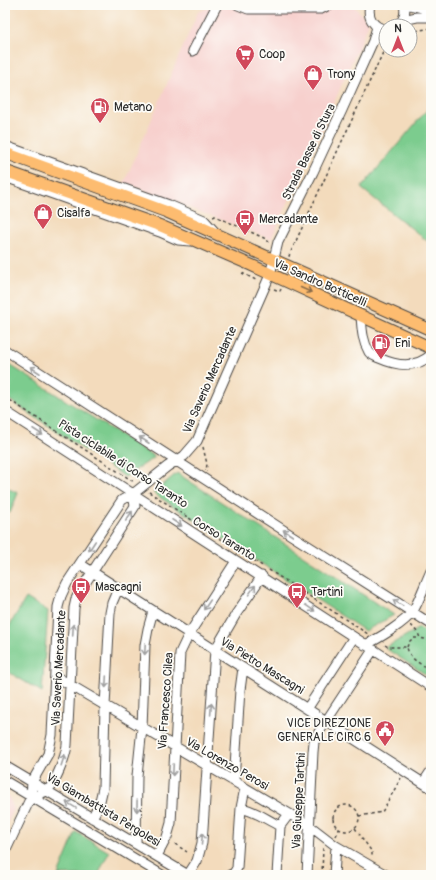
<svg xmlns="http://www.w3.org/2000/svg" width="436" height="880" font-family="Pangolin,sans-serif">
<rect width="100%" height="100%" fill="#fdfcf7"/>
<filter id="ink" filterUnits="userSpaceOnUse"><feTurbulence type="fractalNoise" baseFrequency=".025" numOctaves="2"/><feDisplacementMap in="SourceGraphic" scale="8" xChannelSelector="R" yChannelSelector="G"/><feConvolveMatrix kernelMatrix="1 2 1 2 8 2 1 2 1" color-interpolation-filters="sRGB"/></filter>
<filter id="wash" filterUnits="userSpaceOnUse"><feTurbulence type="fractalNoise" baseFrequency=".012" numOctaves="4" result="noise"/><feDisplacementMap in="SourceGraphic" scale="16" xChannelSelector="R" yChannelSelector="G"/><feGaussianBlur stdDeviation="0.9" result="paint"/><feColorMatrix in="noise" values="0 0 0 0 0 0 0 0 0 0 0 0 0 0 0 0 0 1.4 0 .05"/><feComposite in="paint" operator="in"/></filter>
<g filter="url(#wash)">
<rect width="100%" height="100%" fill="#f3dbbc"/>
<path fill="#f7d0cd" d="M354 6 369 23 314 148 271 239 124 183 198 12 210 7Z
M5 790 7 792 14 809 5 828Z"/>
<path fill="#7bcc8e" stroke="#537c5c" d="M431 105V244L361 188Z
M5 362 155 457 125 477 5 397Z
M177 473 394 615 365 631 153 493Z
M5 487 18 493 10 513 5 511Z
M26 598 48 611 42 692 5 670V633Z
M419 628 431 635V678L385 648Z
M76 832 109 852 98 875H58Z"/>
</g>
<g filter="url(#ink)">
<g fill="none" stroke-linecap="round" stroke-linejoin="round">
<g stroke="#494541" stroke-width="11">
<path id="minor" d="M238 5 248 9 257 6
M370 5C367 17 373 28 386 29
M410 5 431 10
M251 9H321L329 5
M403 20 417 17H431
M397 26C404 21 406 13 404 5
M193 51 217 5
M5 146 169 205 204 220 215 232
M5 177 160 232 178 240 190 241
M361 316C362 328 362 340 369 352 371 355 375 356 379 358 397 366 415 369 431 355
M5 350 291 535 431 624
M5 411 431 687
M80 564 431 788
M365 645C378 639 406 622 413 611 420 599 425 584 431 571
M55 676 310 826 336 846 386 875
M307 709 354 637
M5 766 188 875
M5 781 162 875
M234 781 240 690 243 668
M423 783 431 771
M31 797C35 795 42 794 46 791 55 786 66 755 67 745L74 608 76 599 80 591 135 506 133 494
M241 808 245 788
M92 818 99 805 103 788 105 706 110 613 112 603 118 589
M136 844 137 776 142 728 145 645 148 629 153 611
M5 852 31 797 32 782 48 754 52 735 58 607 61 596 67 583 122 500 133 494 168 466 184 456 197 441 270 275 278 242 313 172 342 110 373 41 377 27
M157 856 167 837 171 823 180 653 189 634 236 561
M188 875 197 861 202 843 215 650 236 614 262 576
M230 875 234 873 237 868 241 808C256 811 267 820 280 826
M277 875 280 826 289 814
M307 875 313 752 314 742 319 732 373 650
M334 875 336 846"/>
</g>
<g stroke="#494541" stroke-width="13">
<path id="major" d="M5 153 167 212 431 330
M5 171 161 226 251 265 431 348"/>
</g>
<path stroke="#494541" stroke-width="1.5" stroke-dasharray="3 3" stroke-linecap="butt" d="M410 32 431 28
M213 217 215 216 264 238 269 242
M290 256H289L386 46
M242 273 258 281
M274 289 280 291 281 289
M5 397 134 482
M203 447 207 464 206 471
M149 492 264 567
M269 570 368 634
M411 625 418 633 420 638 429 640 431 642
M385 645 388 647H407C409 659 421 665 431 669
M407 647 409 642 413 638H419
M333 818a13 13 0 1 1 26 0a13 13 0 1 1-26 0Z
M359 816 382 812 401 778
M355 828 372 852V857
M336 836 339 829
M175 844 187 852
M322 875 323 847"/>
<use href="#minor" stroke="#fff" stroke-width="9"/>
<use href="#major" stroke="#fdbc70" stroke-width="11"/>
</g>
<defs><path id="oneway-shaft" d="M-6 0H5M1.5-3L5.5 0L1.5 3" fill="none" stroke-width="1.6" stroke-linecap="round" stroke-linejoin="round"/></defs>
<use stroke="#8a6c4a" href="#oneway-shaft" transform="translate(306 290) rotate(24)"/>
<g stroke="#a0a0a0">
<use href="#oneway-shaft" transform="translate(35 370) rotate(-147)"/>
<use href="#oneway-shaft" transform="translate(38 432) rotate(33)"/>
<use href="#oneway-shaft" transform="translate(144 440) rotate(-147)"/>
<use href="#oneway-shaft" transform="translate(129 516) rotate(-56)"/>
<use href="#oneway-shaft" transform="translate(177 523) rotate(33)"/>
<use href="#oneway-shaft" transform="translate(288 533) rotate(-147)"/>
<use href="#oneway-shaft" transform="translate(92 546) rotate(123)"/>
<use href="#oneway-shaft" transform="translate(252 590) rotate(-55)"/>
<use href="#oneway-shaft" transform="translate(398 603) rotate(-149)"/>
<use href="#oneway-shaft" transform="translate(207 605) rotate(124)"/>
<use href="#oneway-shaft" transform="translate(310 608) rotate(34)"/>
<use href="#oneway-shaft" transform="translate(73 630) rotate(-87)"/>
<use href="#oneway-shaft" transform="translate(145 649) rotate(93)"/>
<use href="#oneway-shaft" transform="translate(106 682) rotate(93)"/>
<use href="#oneway-shaft" transform="translate(211 709) rotate(-86)"/>
<use href="#oneway-shaft" transform="translate(63 760) rotate(-72)"/>
<use href="#oneway-shaft" transform="translate(173 770) rotate(93)"/>
<use href="#oneway-shaft" transform="translate(71 805) rotate(-149)"/>
<use href="#oneway-shaft" transform="translate(137 806) rotate(91)"/>
<use href="#oneway-shaft" transform="translate(202 839) rotate(-85)"/>
</g>
</g>
<defs>
<g id="supermarket-pin" transform="scale(1)"><path d="M0 17L-7.5 6A9.5 9.5 0 1 1 7.5 6Z" fill="#d1495b" stroke="#fdfcf7"/><path d="M-6-5.5h2.5l.6 2H6L4.5 2H-2.5L-4.4-4H-6ZM-1.5 3.2a1.3 1.3 0 1 0 .1 0ZM3 3.2a1.3 1.3 0 1 0 .1 0Z" fill="#fff"/></g>
<g id="shop-pin" transform="scale(1)"><path d="M0 17L-7.5 6A9.5 9.5 0 1 1 7.5 6Z" fill="#d1495b" stroke="#fdfcf7"/><path d="M-5-2.5h2.3a2.7 3.5 0 0 1 5.4 0H5L5.5 6h-11ZM-1.5-2.5h3a1.5 2.3 0 0 0-3 0Z" fill="#fff"/></g>
<g id="fuel-pin" transform="scale(1)"><path d="M0 17L-7.5 6A9.5 9.5 0 1 1 7.5 6Z" fill="#d1495b" stroke="#fdfcf7"/><path d="M-5.5-6h7V0h2V4h1.3V-2.5L3-4.5l.8-.8L6-3V5H2.5V1h-1V6h-7ZM-4.2-4.7v3.2H.2V-4.7Z" fill="#fff"/></g>
<g id="bus-pin" transform="scale(1)"><path d="M0 17L-7.5 6A9.5 9.5 0 1 1 7.5 6Z" fill="#d1495b" stroke="#fdfcf7"/><path d="M-5-6H5V4H4V6H2V4H-2V6H-4V4H-5ZM-3.5-4V0h7V-4ZM-3.5 1.2v1.5H-2V1.2ZM2 1.2v1.5H3.5V1.2Z" fill="#fff"/></g>
<g id="civic-pin" transform="scale(1)"><path d="M0 17L-7.5 6A9.5 9.5 0 1 1 7.5 6Z" fill="#d1495b" stroke="#fdfcf7"/><path d="M-.6-6.5H3V-4.5H.6V-3L4-1V1h2V6H-6V1h2V-1L-.6-3ZM-1.2 2.5V6h2.4V2.5Z" fill="#fff"/></g>
</defs>
<g fill-rule="evenodd">
<use href="#supermarket-pin" x="245" y="54"/>
<use href="#shop-pin" x="313" y="74"/>
<use href="#fuel-pin" x="100" y="107"/>
<use href="#shop-pin" x="43" y="213"/>
<use href="#bus-pin" x="245" y="219"/>
<use href="#fuel-pin" x="381" y="343"/>
<use href="#bus-pin" x="81" y="587"/>
<use href="#bus-pin" x="297" y="592"/>
<use href="#civic-pin" x="385" y="730"/>
</g>
<g text-anchor="middle" dominant-baseline="central" stroke-width="3.5" stroke-linejoin="round" paint-order="stroke">
<g font-size="12" fill="#2b2b2b" stroke="#fdfcf7" text-anchor="start">
<text x="259" y="54">Coop</text>
<text x="327" y="74">Trony</text>
<text x="114" y="107">Metano</text>
<text x="57" y="213">Cisalfa</text>
<text x="259" y="219">Mercadante</text>
<text x="395" y="343">Eni</text>
<text x="95" y="587">Mascagni</text>
<text x="311" y="592">Tartini</text>
<text x="371" y="723" text-anchor="end">VICE DIREZIONE<tspan x="371" dy="14">GENERALE CIRC 6</tspan></text>
</g>
<g font-size="12" fill="#2b2b2b" stroke="#fdfcf7">
<text transform="translate(309 152) rotate(-64)">Strada Basse di Stura</text>
<text transform="translate(320 283) rotate(24)">Via Sandro Botticelli</text>
<text transform="translate(210 380) rotate(-66)">Via Saverio Mercadante</text>
<text transform="translate(123 464) rotate(33)">Pista ciclabile di Corso Taranto</text>
<text transform="translate(224 539) rotate(32)">Corso Taranto</text>
<text transform="translate(262 666) rotate(32)">Via Pietro Mascagni</text>
<text transform="translate(59 668) rotate(-87)">Via Saverio Mercadante</text>
<text transform="translate(166 701) rotate(-86)">Via Francesco Cilea</text>
<text transform="translate(227 764) rotate(30)">Via Lorenzo Perosi</text>
<text transform="translate(299 801) rotate(-87)">Via Giuseppe Tartini</text>
<text transform="translate(103 810) rotate(31)">Via Giambattista Pergolesi</text>
</g>
</g>
<rect width="436" height="880" fill="none" stroke="#fdfcf7" stroke-width="20"/>
<g transform="translate(398 38)"><circle r="19" fill="#fdfcf7" stroke="#a9a8a5"/>
<path d="M0-3L7 15L0 10L-7 15Z" fill="#d1495b"/>
<text y="-6" font-size="11" font-weight="bold" text-anchor="middle" fill="#2b2b2b">N</text>
</g>
</svg>
